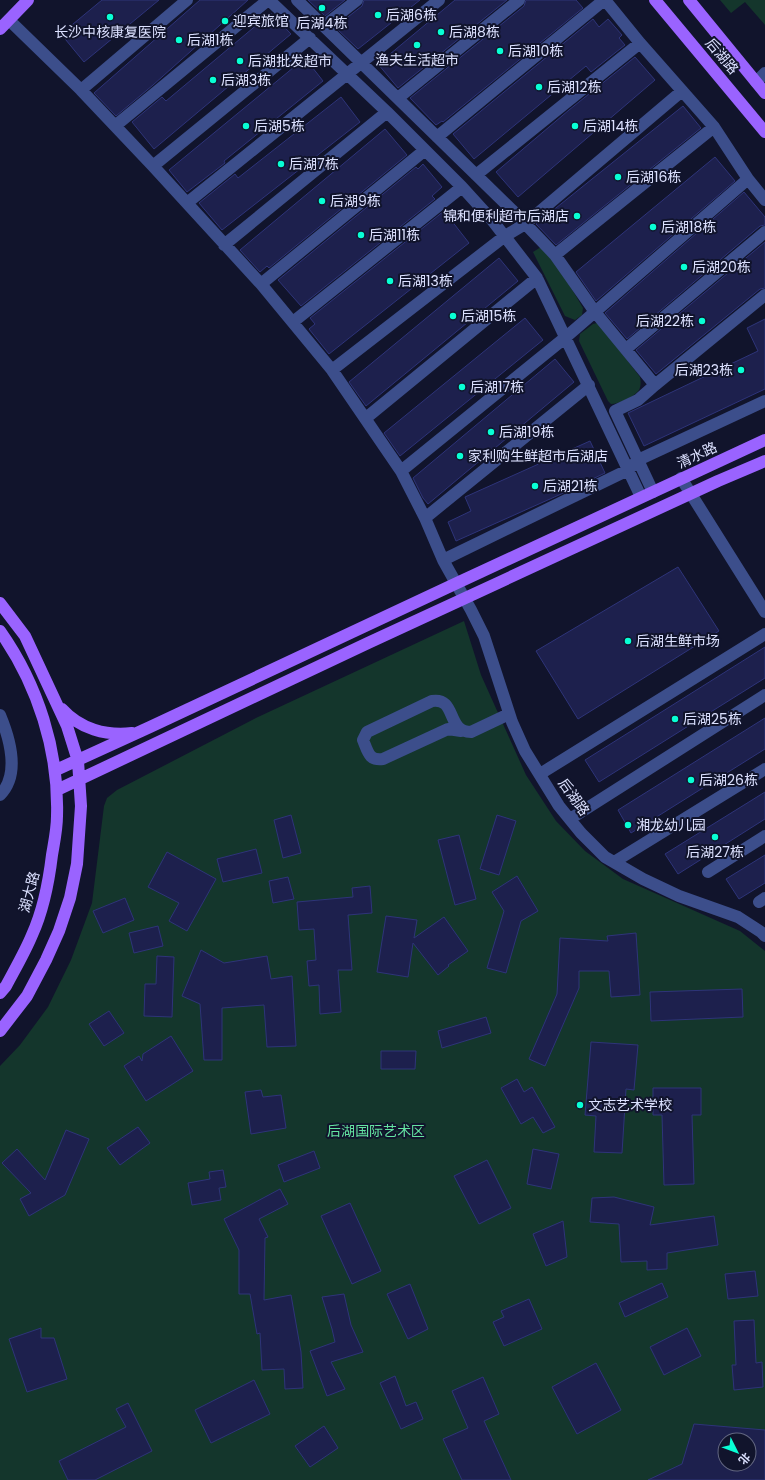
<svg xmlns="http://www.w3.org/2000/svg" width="765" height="1480" font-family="Poppins,'Noto Sans SC',sans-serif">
<rect width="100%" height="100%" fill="#11142c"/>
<path fill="#14362c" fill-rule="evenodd" d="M720 0H765V25L745 2 731 13Z
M541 247 560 269 583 308 582 315 575 320 565 316 533 252Z
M597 323 601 326 640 377C641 382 641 386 639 390 634 397 619 404 611 404L608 401 579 341 580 334 593 324Z
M464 621 481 675 526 775 556 821 585 851 623 879 740 931 765 951V1480H0V1066L20 1045 48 1007 71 960 92 903 104 806 107 798 117 790 258 717ZM725 1440H749V1464H725Z"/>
<path fill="#1d204d" stroke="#2e3479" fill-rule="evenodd" d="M102 0H159L84 62 61 34Z
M200 0H248L153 85 116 116 94 93Z
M308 0H345L325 16Z
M364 0H420L358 49 335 27 362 6Z
M455 0H507L398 88 378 64Z
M526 0H576L583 8 443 122 442 121 436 125 410 98 524 6Z
M271 13 291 34 154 149 132 122 162 97 166 101Z
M593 19 599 27 608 19 622 35 619 38 625 45 591 72 586 66 474 159 453 134Z
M635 57 655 80 518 197 496 172 569 110Z
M305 58 323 81 224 161 225 163 187 192 169 170Z
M341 97 360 122 222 230 199 203 235 174 238 178Z
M683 106 701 128 556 245 536 224Z
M385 129 407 155 269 268 267 266 260 272 240 250Z
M715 157 735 181 596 301 576 272Z
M423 164 442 187 432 196 435 199 301 306 278 280 416 167 418 169Z
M744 192 765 217V225L760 226 627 339 605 313Z
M444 211 469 243 329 354 309 329 315 324 310 318Z
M765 242V288L760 289 656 374 636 350Z
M499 258 518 281 366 406 349 382Z
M525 318 543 340 400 456 384 433Z
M765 319V389L644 446 628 413 758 351 747 328Z
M555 359 574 382 428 504 423 498 413 478Z
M590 441 605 473 559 495 456 541 448 522 471 511 465 497Z
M678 567 719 631 578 719 536 651Z
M765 647V678L599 782 585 760Z
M765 718V749L631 833 618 810Z
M765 792V819L678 874 665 854Z
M291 815 301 853 283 858 274 820Z
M497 815 516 821 499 875 480 869Z
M459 835 476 899 455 905 438 840Z
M256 849 262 873 223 882 217 859Z
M167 852 216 879 187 931 169 921 179 903 148 887Z
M765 855V883L739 899 726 879Z
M517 876 538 911 521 921 506 973 487 968 504 911 492 892Z
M288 877 294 899 273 903 269 881Z
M370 886 372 913 348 915 352 970H338L341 1012 320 1014 319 985 309 986 307 961 316 960 314 929 299 930 297 902 353 897 352 888Z
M125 898 134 920 103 933 93 911Z
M386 916 417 920 414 938 444 917 468 951 448 965 449 966 438 975 413 943 408 977 377 972Z
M158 926 163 946 134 953 129 933Z
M636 933 640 995 611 997 609 971H579V988L545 1066 529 1059 557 994 560 938 608 941 607 936Z
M201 950 224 963 267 956 271 979 292 976 296 1046 267 1047 264 1005 222 1008V1060H204L200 1004 182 996Z
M157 956 174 957 172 1017 144 1016 145 984H156Z
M742 989 743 1017 651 1021 650 992Z
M109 1011 124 1033 104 1046 89 1024Z
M486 1017 491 1033 442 1048 438 1031Z
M171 1036 193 1071 146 1101 124 1066 139 1056 142 1061 143 1054Z
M591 1042 638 1045 634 1090 626 1089 622 1153 594 1152 596 1116 585 1115Z
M381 1051H416L415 1069H381Z
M517 1079 524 1092 532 1087 555 1127 543 1133 533 1117 521 1124 501 1088Z
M653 1088H701V1115H692L694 1184 664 1185 662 1115H653Z
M261 1090 263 1097 281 1095 286 1128 251 1134 245 1092Z
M138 1127 150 1143 120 1165 107 1148Z
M66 1130 89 1139 65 1195 29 1216 20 1199 31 1193 2 1163 17 1149 45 1180Z
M533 1149 559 1154 551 1189 527 1184Z
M314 1151 320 1168 284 1182 278 1165Z
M487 1160 511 1208 479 1224 454 1176Z
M223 1170 226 1187 219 1188 221 1200 192 1205 188 1183 210 1179 209 1172Z
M280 1189 288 1204 259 1219 268 1237 265 1238 264 1300 291 1295 301 1352 303 1388 285 1389 284 1369 262 1370 260 1333 257 1334 250 1294H239V1250L224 1219Z
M614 1197 654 1207 650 1225 714 1216 718 1245 667 1253V1269L647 1270V1261L621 1262 619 1224 590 1222 592 1198Z
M350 1203 381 1271 352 1284 321 1216Z
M563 1221 567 1257 546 1266 533 1234Z
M755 1271 758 1296 728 1299 725 1274Z
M662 1283 668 1297 625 1317 619 1303Z
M410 1284 428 1329 408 1339 387 1294Z
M344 1294 351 1325 363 1352 331 1362 345 1389 327 1396 310 1351 335 1342 332 1329 322 1297Z
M529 1299 542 1329 504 1346 493 1322 504 1317 501 1311Z
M754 1320 756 1363 762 1362 763 1387 734 1390 732 1365H736L734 1321Z
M41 1328V1338H54L67 1379 27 1392 9 1339Z
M687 1328 701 1356 664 1375 650 1347Z
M596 1363 621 1410 577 1434 552 1387Z
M395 1376 406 1406 416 1402 423 1419 401 1429 380 1383Z
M483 1377 499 1414 484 1421 511 1480H462L443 1439 468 1428 452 1391Z
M254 1380 270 1414 211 1443 195 1410Z
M128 1403 152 1451 95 1480H68L59 1461 126 1427 116 1409Z
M694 1424 765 1430V1480H648L682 1464ZM725 1440H749V1464H725Z
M324 1426 338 1448 310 1467 295 1446Z"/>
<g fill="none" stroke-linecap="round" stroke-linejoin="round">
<path stroke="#3c4e8b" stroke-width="12" d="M269 0 387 112 462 187 492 220 537 278 641 497
M297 0 512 210 555 255 595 312 655 385 638 400 615 411 653 492
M605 0 640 43 714 127 748 179 765 200
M9 20 81 90 153 166 261 284 332 370 401 471 425 518 443 560 471 610 484 636 512 722 525 751 559 806 581 833 605 857 643 879 679 896 738 917 761 932 765 936
M324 26 357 0
M756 82 765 73
M81 90 187 0
M398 98 519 0
M115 126 268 0
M437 137 604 0
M153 166 310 38
M476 175 640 43
M187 203 439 0
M224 245 387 112
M555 255 714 127
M261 284 425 150
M293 322 462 187
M626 349 765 232
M332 370 505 236 525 224 682 91
M655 385 765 295
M366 418 537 278
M401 471 566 337 748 179
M681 478 765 612
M425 518 589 385
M443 560 628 470 638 460 765 401
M0 715C10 739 20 775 0 795
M461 731 448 729 383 759C369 761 368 752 363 740L367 732 432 701C457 697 446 732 471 732L509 714
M540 774 765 634
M570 819 765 695
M614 862 765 769
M708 872 765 836
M759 902 765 898"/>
<path stroke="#9a63ff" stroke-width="12" d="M655 0 765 132
M689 0 765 93
M0 29 28 0
M0 603 25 636 67 726 78 761 81 806 77 864 70 898 59 931 46 960 27 996 0 1031
M0 631C38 685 59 751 57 816 57 829 54 843 52 855 49 880 43 911 32 935 25 952 15 969 6 986L0 993
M62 709C80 729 106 736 132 733
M56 770 150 727 457 583 765 440
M57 790 368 643 718 481 765 461"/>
</g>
<g fill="#08ffd5" stroke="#11142c" stroke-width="1.5">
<circle cx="322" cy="8" r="4"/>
<circle cx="378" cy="15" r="4"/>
<circle cx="110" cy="17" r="4"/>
<circle cx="225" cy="21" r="4"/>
<circle cx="441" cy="32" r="4"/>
<circle cx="179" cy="40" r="4"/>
<circle cx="417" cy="45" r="4"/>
<circle cx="500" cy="51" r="4"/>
<circle cx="240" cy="61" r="4"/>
<circle cx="213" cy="80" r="4"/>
<circle cx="539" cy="87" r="4"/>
<circle cx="246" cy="126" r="4"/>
<circle cx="575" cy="126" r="4"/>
<circle cx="281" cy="164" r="4"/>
<circle cx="618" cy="177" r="4"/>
<circle cx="322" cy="201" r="4"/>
<circle cx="577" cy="216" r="4"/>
<circle cx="653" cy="227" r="4"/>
<circle cx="361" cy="235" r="4"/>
<circle cx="684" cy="267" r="4"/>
<circle cx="390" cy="281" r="4"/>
<circle cx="453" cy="316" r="4"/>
<circle cx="702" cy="321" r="4"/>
<circle cx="741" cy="370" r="4"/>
<circle cx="462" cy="387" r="4"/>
<circle cx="491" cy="432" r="4"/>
<circle cx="460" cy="456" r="4"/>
<circle cx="535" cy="486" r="4"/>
<circle cx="628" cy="641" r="4"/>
<circle cx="675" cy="719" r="4"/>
<circle cx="691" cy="780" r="4"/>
<circle cx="628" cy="825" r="4"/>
<circle cx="715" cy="837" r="4"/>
<circle cx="580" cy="1105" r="4"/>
</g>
<g text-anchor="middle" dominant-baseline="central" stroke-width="4" stroke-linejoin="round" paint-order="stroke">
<g font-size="14" fill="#dce1ff" stroke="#11142c" text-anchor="start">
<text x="386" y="15">后湖6栋</text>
<text x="233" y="21">迎宾旅馆</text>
<text x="322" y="23" text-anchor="middle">后湖4栋</text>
<text x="110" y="32" text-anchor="middle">长沙中核康复医院</text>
<text x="449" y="32">后湖8栋</text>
<text x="187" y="40">后湖1栋</text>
<text x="508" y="51">后湖10栋</text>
<text x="417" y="60" text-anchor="middle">渔夫生活超市</text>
<text x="248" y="61">后湖批发超市</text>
<text x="221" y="80">后湖3栋</text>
<text x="547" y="87">后湖12栋</text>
<text x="254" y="126">后湖5栋</text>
<text x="583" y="126">后湖14栋</text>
<text x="289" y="164">后湖7栋</text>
<text x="626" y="177">后湖16栋</text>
<text x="330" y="201">后湖9栋</text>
<text x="569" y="216" text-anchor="end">锦和便利超市后湖店</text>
<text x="661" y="227">后湖18栋</text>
<text x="369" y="235">后湖11栋</text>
<text x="692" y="267">后湖20栋</text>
<text x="398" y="281">后湖13栋</text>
<text x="461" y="316">后湖15栋</text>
<text x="694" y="321" text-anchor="end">后湖22栋</text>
<text x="733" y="370" text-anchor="end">后湖23栋</text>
<text x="470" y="387">后湖17栋</text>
<text x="499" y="432">后湖19栋</text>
<text x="468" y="456">家利购生鲜超市后湖店</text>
<text x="543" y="486">后湖21栋</text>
<text x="636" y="641">后湖生鲜市场</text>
<text x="683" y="719">后湖25栋</text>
<text x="699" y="780">后湖26栋</text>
<text x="636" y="825">湘龙幼儿园</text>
<text x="715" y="852" text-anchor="middle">后湖27栋</text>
<text x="588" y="1105">文志艺术学校</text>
</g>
<g font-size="14" fill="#dce1ff" stroke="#11142c">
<text transform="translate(722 56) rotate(50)">后湖路</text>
<text transform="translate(697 455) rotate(-25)">清水路</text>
<text transform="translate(574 797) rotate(55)">后湖路</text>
<text transform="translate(29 892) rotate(-75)">湖大路</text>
</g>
<g font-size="14" fill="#64e3a1" stroke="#11142c">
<text x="376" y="1131">后湖国际艺术区</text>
</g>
</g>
<g transform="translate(737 1452) rotate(132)"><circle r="19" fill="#11142c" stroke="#626680"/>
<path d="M0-3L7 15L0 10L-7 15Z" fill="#08ffd5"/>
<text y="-6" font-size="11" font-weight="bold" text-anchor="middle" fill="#dce1ff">北</text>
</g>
</svg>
